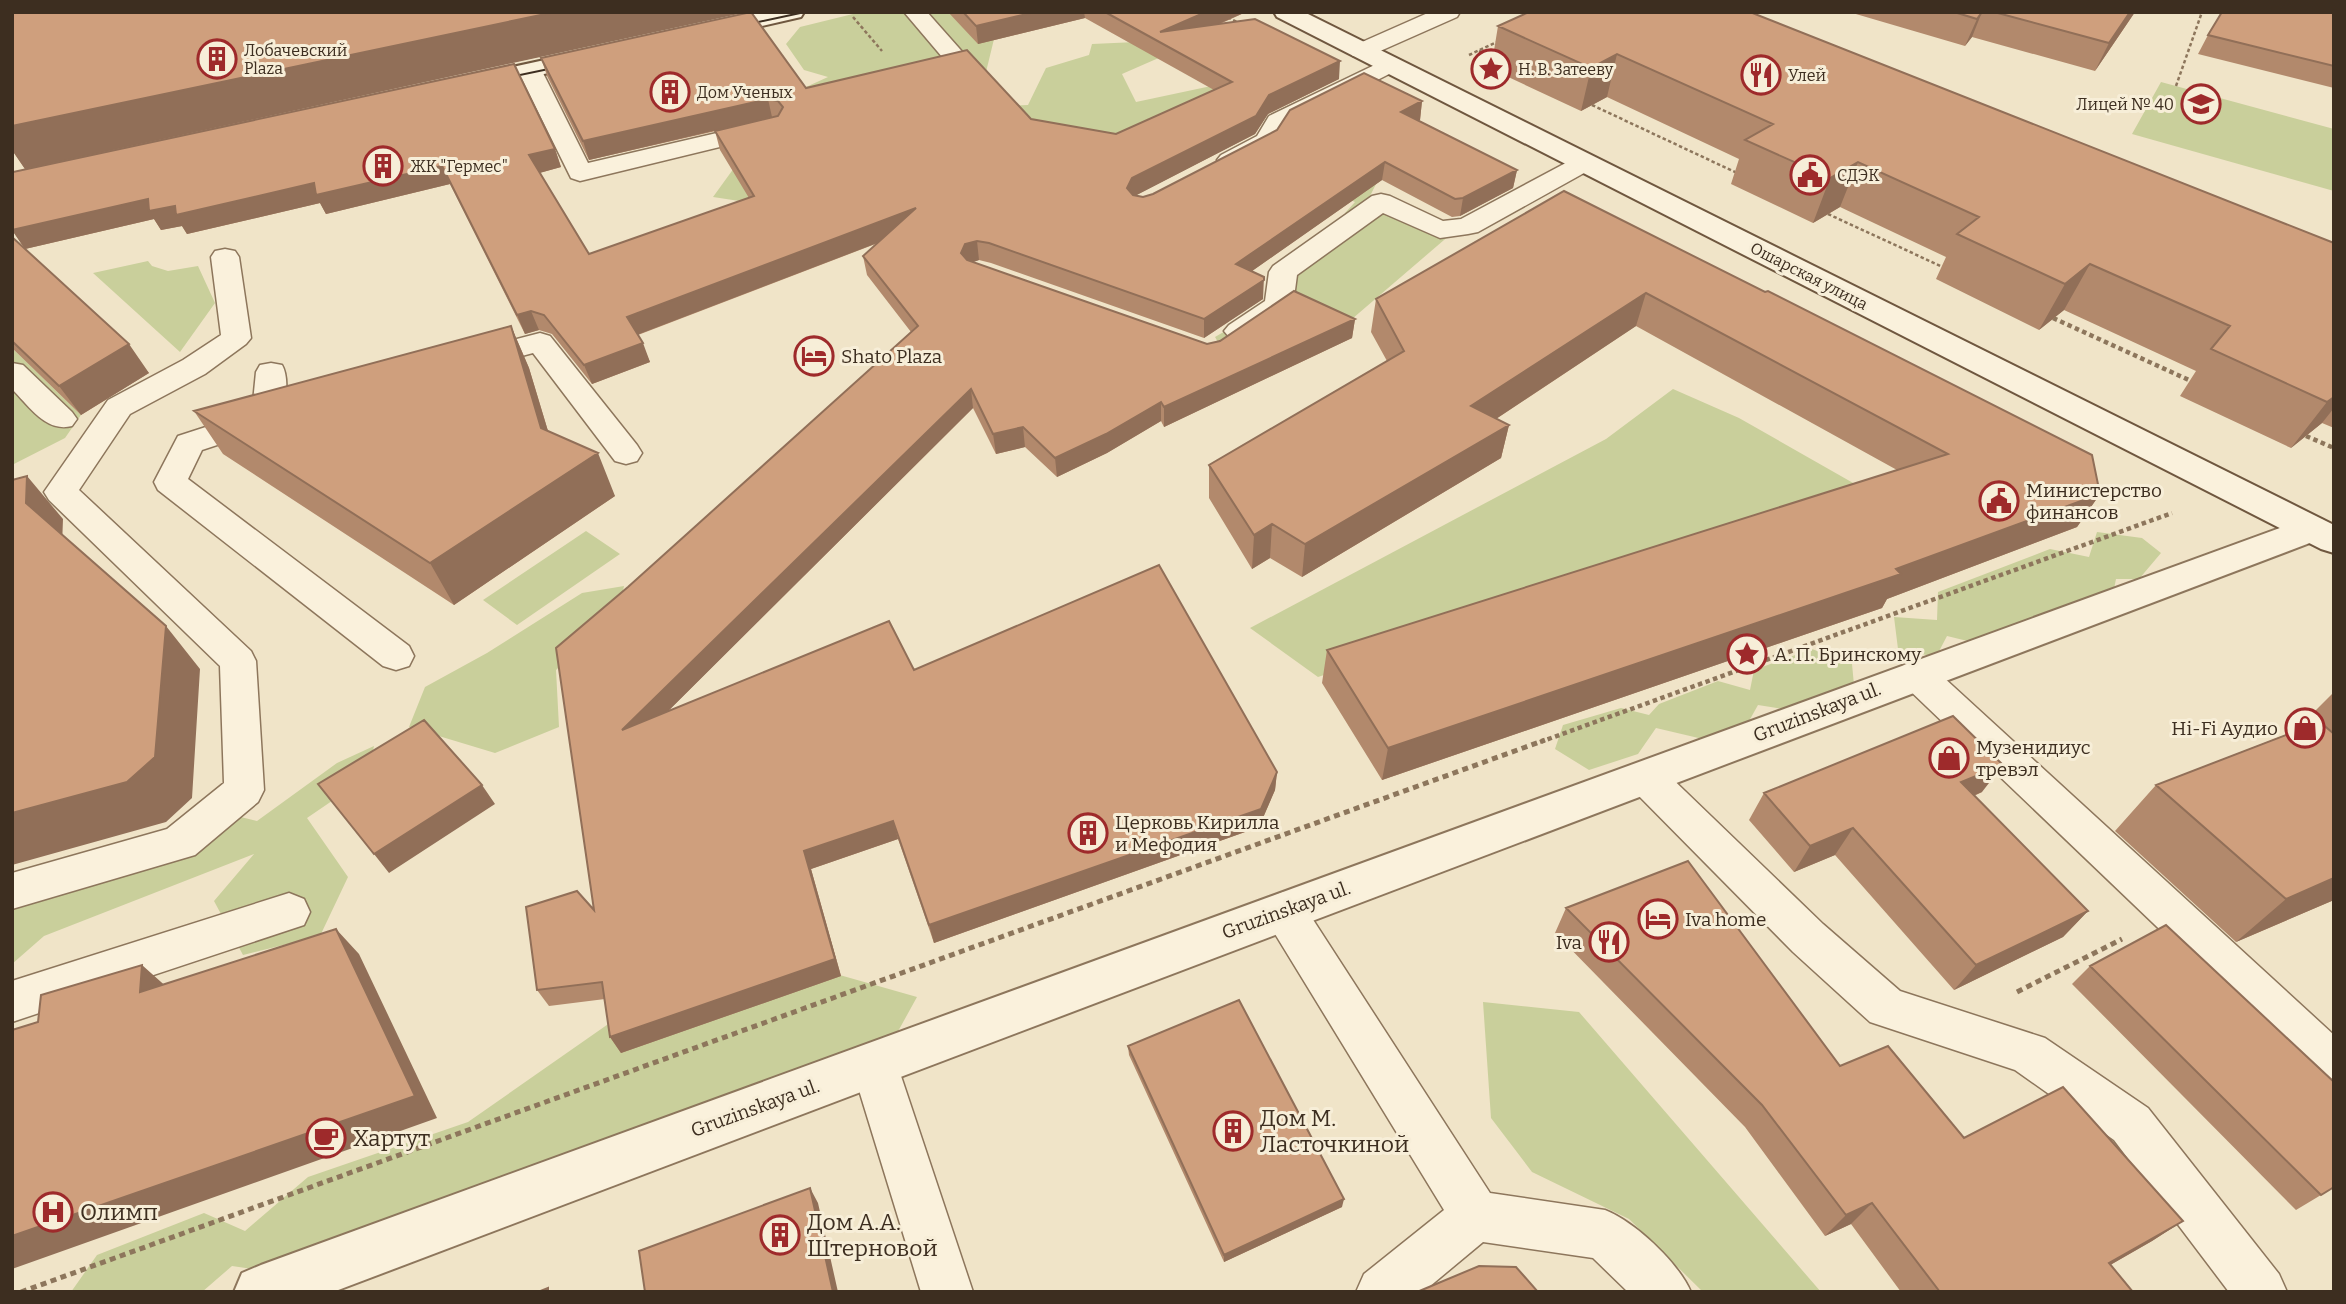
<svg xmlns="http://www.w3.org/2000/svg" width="2346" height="1304" font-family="Bitter,serif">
<rect width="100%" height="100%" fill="#f0e4c8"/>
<path fill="#c9cf9b" d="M861 12H965L995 35 986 72 788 107 806 87 828 77 804 70 786 44 800 27Z
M1202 39 1122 74 1136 102 1216 85 1227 98 1169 128 766 205 713 197 734 168 962 108 1028 105 1046 68 1089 55 1092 44Z
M2161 82 2334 129V191L2132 134Z
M1308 182H1377L1370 196 1451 234 1345 325 1232 366 1215 337 1292 292 1295 273 1359 224 1345 213 1355 202Z
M148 261 152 266 168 271 198 266 215 303 180 352 93 273Z
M12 348 81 415 65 438 12 465Z
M1673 389 1739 418 1869 492 1318 677 1250 628 1606 439Z
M586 531 620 554 517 625 483 600Z
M2097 532 2142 538 2161 553 2139 579H2116L2113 594 1984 645 1947 636 1936 657 1898 649 1894 617 1937 620 1938 592 2050 549 2089 557Z
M624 586 619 609 556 670 559 727 495 753 409 727 425 687 487 653 582 593Z
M1812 649 1852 664 1854 685 1797 711 1758 705 1749 721 1707 740 1656 728 1638 754 1589 770 1555 749 1563 725 1621 708 1649 715 1659 704 1718 681 1750 690 1754 670Z
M374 746 367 777 307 818 348 877 320 936 243 955 214 901 254 854 44 936 12 964V872L13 878 44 896 212 810 257 821 337 763Z
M815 968 917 997 891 1044 287 1274 232 1266 202 1292H71L97 1255 204 1213 245 1231 308 1177 468 1122 614 1020Z
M1483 1002 1579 1012 1821 1292H1703L1629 1219 1532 1172 1491 1118Z"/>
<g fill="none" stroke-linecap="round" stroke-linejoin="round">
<g stroke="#8d765c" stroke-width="3">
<path id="lane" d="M904 12H927L966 56 970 61 966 66 920 77 912 75 908 70 912 65 943 58Z
M1430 12H1460L1457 17 1369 56H1353L1349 51 1353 46Z
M1389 58 1397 60 1401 65 1397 70 1287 126 1275 146 1239 165 1230 168 1221 165 1217 160 1221 155 1257 136 1269 116Z
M530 64 538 66 542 71 588 163 764 122 773 124 776 129 773 134 580 181 571 178 518 71 522 66Z
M1584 155 1593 158 1597 163 1593 168 1478 232 1468 234 1440 238 1383 213 1297 275 1293 305 1289 311C1271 323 1251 343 1229 337L1224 331 1229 325 1265 301 1269 272 1273 266 1372 196 1381 194 1390 196 1443 221 1461 219 1575 158Z
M225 249 235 251 239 257 251 338 246 344 205 374 130 414 79 490 251 651 256 661 264 790 258 802 195 855 12 909V873L167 829 224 783 220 666 49 500 44 492 108 400 183 360 221 335 211 257 215 251Z
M540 333 550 336 637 445 642 453 637 461 626 464 615 461 533 353 474 369 463 367 459 360 463 353Z
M12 363 23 365 72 412 77 419 72 426C46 433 29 406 12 389Z
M271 363 282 365C290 378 286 412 278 425L202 450 188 479 409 646 414 656 409 666 396 670 383 666 158 490 154 482 178 436 252 412 256 372 260 365Z
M1917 661 1930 665 2334 1035V1081L2329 1083 2313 1076 1904 685 1898 675 1904 665Z
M1645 761 1659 766 1823 924 1900 991 2045 1038 2148 1108 2279 1274 2287 1292H2229L2114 1140 2015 1070 1870 1022 1793 952 1631 788 1625 777 1631 766Z
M1284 892 1299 898 1490 1193 1605 1210C1635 1222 1678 1262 1691 1292H1628L1593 1258 1483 1242 1423 1292H1356L1364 1274 1444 1210 1269 924 1263 911 1269 898Z
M289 893 304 899 310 912 304 925 12 1022V981Z
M874 1042 890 1049 897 1064 973 1292H921L851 1064 858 1049Z"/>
</g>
<g stroke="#8d765c" stroke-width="4">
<path id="street" d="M2310 517 2323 520 2328 529 2323 538 333 1292H234L242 1273 261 1265Z"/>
</g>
<g stroke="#6f573f" stroke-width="4">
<path id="secondary" d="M761 12H804L801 17 705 39 697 37 693 32 697 27Z
M1274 12H1304L2334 525V553L2321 549 1277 17Z
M595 49 604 51 607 56 604 61 466 91 457 89 454 84 457 79Z"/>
</g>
<path stroke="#8d765c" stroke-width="2.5" stroke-dasharray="3.5 2.5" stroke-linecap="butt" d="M1217 12 1239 23
M853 17 882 51
M1479 51 1496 59
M1469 55 1499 41
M2176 86 2202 12
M1592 105 1737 173
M1828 214 1947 269"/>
<path stroke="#8d765c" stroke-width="4.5" stroke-dasharray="4.5 3.5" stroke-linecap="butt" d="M2053 318 2191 381
M2306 436 2334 448
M1540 742 2172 513"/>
<path stroke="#8d765c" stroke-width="5" stroke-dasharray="6 4.5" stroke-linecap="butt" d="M2017 992 2122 939
M21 1292 1545 740"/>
<use href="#lane" fill="#faf1dc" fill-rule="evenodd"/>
<use href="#street" fill="#faf1dc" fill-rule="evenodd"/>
<use href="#secondary" fill="#faf1dc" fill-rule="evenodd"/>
<path stroke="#3d2e20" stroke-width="2" d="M740 26 805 12
M501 79 563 66"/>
</g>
<path fill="#b2896c" d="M12 12H743L104 152 555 149 561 167 539 173 589 254 749 198 720 150 715 131 773 118 589 160 547 76 541 58 806 88 1031 119 1116 134 1214 90 1085 18 978 44 948 12H1246L1220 24 1339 79 1268 114 1255 134 1136 195 1143 197 1153 194 1422 101 1420 120H1418L1517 170 1513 188 1460 216 1452 217 1382 180 1252 271 1263 299 1204 338 991 263 979 260 972 262 1207 344 1355 319 1352 338 1164 427 1161 421 1107 453 1057 477 1025 447 996 454 973 408 669 710 914 670 1277 772 1275 790 1259 827 934 943 898 839 811 869 841 976 621 1053 610 1037 605 999 549 1006 537 990 594 910 628 587 911 332 867 275 863 256 878 243 638 335 650 362 592 384 552 334 539 330 525 334 450 184 326 214 320 203 187 234 182 226 161 230 154 219 25 249 12 230 25 169 12 150Z
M1520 12H1750L2334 243V428L2322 423 2291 448 2180 396 2196 371 2064 310 2039 330 1936 279 1946 257 1840 207 1813 223 1731 184 1739 159 1607 97 1581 111 1491 69 1498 26 1523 15Z
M1849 12H2135L2095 71 1972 37 1965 46Z
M2334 12V88L2198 54 2208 35Z
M1564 191 2100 494 2077 527 1887 599 1882 608 1382 780 1322 683 1327 650 1897 470 1636 326 1496 419 1509 425 1501 458 1302 577 1270 558 1252 569 1209 498V465L1387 361 1371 332 1376 299Z
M12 237 149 373 81 415 12 348Z
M511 326 529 368 548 431 615 496 454 605 223 454 194 411Z
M2334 692V900L2236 942 2115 831 2156 785 2295 731Z
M1982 792 1974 796 2088 911 2063 937 1954 990 1835 855 1794 872 1749 820 1764 793Z
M1566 908 1964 1138 2183 1221 2152 1241 2110 1265 2133 1292H1901L1851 1224 1825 1236 1745 1127 1555 933Z
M2090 966 2321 1195 2296 1210 2072 984Z
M1128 1046 1342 1207 1224 1262 1129 1055Z"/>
<path fill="#916f58" d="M555 12 743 13 25 169 12 150V126Z
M1035 12H1084L1085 18 978 44 976 26Z
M1206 12H1246L1168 46 1160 32Z
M1982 12 1972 37 1965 46 1977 19Z
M2130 12H2135L2095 71 2109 43Z
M1617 54 1607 97 1581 111 1591 68Z
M1340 61 1339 79 1268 114 1255 134 1133 197 1127 188 1132 178 1269 95Z
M768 99 772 117 589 160 583 141Z
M1422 101 1420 120 1399 130 1401 112Z
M555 149 561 167 536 174 529 155Z
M1385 162 1382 180 1235 283 1236 264Z
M1858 162 1840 207 1813 223 1830 178Z
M442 166 450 184 326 214 320 203 187 234 182 226 161 230 154 219 25 249 12 230 148 199 175 206 314 183Z
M1517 170 1513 188 1460 216 1463 198Z
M916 208 919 227 634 336 627 317Z
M977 241 979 260 968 264 961 253 965 244Z
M2090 264 2064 310 2039 330 2065 284Z
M1264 277 1263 299 1204 338V319Z
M1646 293 1636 326 1464 440 1471 406Z
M531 311 539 330 525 334 517 315Z
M1355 319 1352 338 1164 427V407Z
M511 326 529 368 560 471 541 428Z
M643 343 650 362 592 384 584 365Z
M129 344 149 373 81 415 59 386Z
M971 389 973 408 631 748 622 730Z
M2334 397V408L2322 423 2291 448 2327 402Z
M1161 402V421L1107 453 1057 477 1055 458Z
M1509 425 1501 458 1302 577 1305 544Z
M1023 427 1025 447 996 454 993 434Z
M598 453 615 496 454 605 430 563Z
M27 476 63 519 62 546 26 503Z
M2100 494 2077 527 1887 599 1882 608 1382 780 1388 748 1896 569Z
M1272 524 1270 558 1252 569 1254 535Z
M166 626 200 669 192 798 166 822 12 865V813Z
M2003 765 1982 792 1941 809 1961 782Z
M1277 772 1275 790 1259 827 934 943 929 925Z
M482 785 495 804 389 873 374 854Z
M893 821 898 839 811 869 841 976 621 1053 610 1037 804 851Z
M1853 828 1835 855 1794 872 1810 846Z
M2334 878V900L2236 942 2286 899Z
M2088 911 2063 937 1954 990 1976 965Z
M336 929 359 954 437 1118 12 1269V1236Z
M142 965 170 990 140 992Z
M810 1188 818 1203 838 1292H833Z
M1344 1199 1342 1207 1224 1262V1255Z
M1872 1203 1851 1224 1825 1236 1846 1215Z
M2183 1221 2152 1241 2079 1283 2109 1263Z"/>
<path fill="#cf9f7d" stroke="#916f58" stroke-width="2" d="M12 12H555L12 126Z
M751 12 806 88 967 50 1031 119 1116 134 1232 82 1105 12H1206L1160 32 1255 19 1340 61 1269 95 1256 116 1132 178 1127 188 1133 195 1143 197 1153 194 1277 130 1290 110 1364 73 1422 101 1401 112 1517 170 1463 198 1455 199 1385 162 1236 264 1264 277V280L1204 319 989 243 977 241 965 244 961 253 967 260 1207 344 1220 341 1294 291 1355 319 1164 407 1161 402 1106 434 1055 458 1023 427 993 434 971 389 622 730 889 621 914 670 1159 565 1277 772 1261 809 929 925 893 821 804 851 835 959 610 1037 602 982 537 990 526 907 577 891 594 910 556 648 628 587 918 326 863 256 916 208 627 317 643 343 584 365 544 315 531 311 517 315 442 166 316 195 314 183 176 215 175 206 149 211 148 199 12 230 13 172 514 64 555 149 529 155 589 254 754 196 715 131 778 116 783 107 778 101 768 99 583 141 541 58Z
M963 12H1035L976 26Z
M1529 12H1750L2334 243V397L2327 402 2211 349 2230 326 2090 264 2065 284 1957 234 1979 217 1858 162 1830 178 1745 140 1773 124 1617 54 1591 68 1498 26Z
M1954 12H1982L1977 19Z
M1994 12H2130L2109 43Z
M2222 12H2334V66L2208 35Z
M1564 191 1765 292 1768 291 2092 455 2100 494 1896 569 1901 574 1388 748 1327 650 1948 454 1646 293 1471 406 1509 425 1305 544 1272 524 1254 535 1209 465 1404 351 1376 299Z
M12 237 129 344 59 386 12 341Z
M511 326 541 428 598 453 430 563 194 411Z
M27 476 26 503 166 626 155 757 127 782 12 813V480Z
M1953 716 2003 765 1961 782 2088 911 1976 965 1853 828 1810 846 1764 793Z
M424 720 482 785 374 854 318 784Z
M2320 722 2334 734V878L2286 899 2156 785Z
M1688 861 1840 1066 1888 1046 1964 1138 2063 1087 2183 1221 2109 1263 2133 1292H1940L1872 1203 1846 1215 1762 1105 1566 908Z
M2166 925 2334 1082V1187L2321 1195 2090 966Z
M336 929 415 1096 12 1236V1030L38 1022 41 995 142 965 140 992Z
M1239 1000 1344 1199 1224 1255 1128 1046Z
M810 1188 833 1292H645L639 1251Z
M1479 1266 1516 1267 1538 1292H1417Z
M548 1288V1292H538Z"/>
<defs>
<g id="building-ring" transform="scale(2.0125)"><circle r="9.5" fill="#f7eed8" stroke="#9e2a2b" stroke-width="1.5"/><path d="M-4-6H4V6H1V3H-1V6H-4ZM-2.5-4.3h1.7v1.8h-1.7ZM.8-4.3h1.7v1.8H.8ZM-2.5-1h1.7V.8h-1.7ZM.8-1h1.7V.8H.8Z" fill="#9e2a2b"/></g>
<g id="sight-ring" transform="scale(2.0125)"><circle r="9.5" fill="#f7eed8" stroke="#9e2a2b" stroke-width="1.5"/><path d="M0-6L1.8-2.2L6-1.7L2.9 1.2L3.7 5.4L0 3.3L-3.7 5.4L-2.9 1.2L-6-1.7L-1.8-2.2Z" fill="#9e2a2b"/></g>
<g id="restaurant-ring" transform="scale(2.0125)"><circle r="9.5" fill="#f7eed8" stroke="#9e2a2b" stroke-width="1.5"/><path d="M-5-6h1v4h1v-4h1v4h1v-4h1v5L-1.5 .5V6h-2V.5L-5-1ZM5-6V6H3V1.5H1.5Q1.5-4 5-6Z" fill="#9e2a2b"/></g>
<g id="school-ring" transform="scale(2.0125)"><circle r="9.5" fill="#f7eed8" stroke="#9e2a2b" stroke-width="1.5"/><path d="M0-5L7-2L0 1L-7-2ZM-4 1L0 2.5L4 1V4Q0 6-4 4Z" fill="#9e2a2b"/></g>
<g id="civic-ring" transform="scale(2.0125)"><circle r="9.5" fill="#f7eed8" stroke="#9e2a2b" stroke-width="1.5"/><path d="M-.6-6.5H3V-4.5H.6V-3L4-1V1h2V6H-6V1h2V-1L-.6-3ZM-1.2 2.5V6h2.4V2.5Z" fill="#9e2a2b"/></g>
<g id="hotel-ring" transform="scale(2.0125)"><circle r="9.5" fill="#f7eed8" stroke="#9e2a2b" stroke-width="1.5"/><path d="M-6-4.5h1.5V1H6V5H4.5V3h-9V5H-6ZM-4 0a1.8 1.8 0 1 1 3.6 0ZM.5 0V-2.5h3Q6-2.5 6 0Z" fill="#9e2a2b"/></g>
<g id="shop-ring" transform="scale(2.0125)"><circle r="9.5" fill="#f7eed8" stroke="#9e2a2b" stroke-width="1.5"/><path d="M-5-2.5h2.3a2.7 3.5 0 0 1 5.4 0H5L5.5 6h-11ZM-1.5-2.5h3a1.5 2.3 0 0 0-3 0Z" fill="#9e2a2b"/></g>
<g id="cafe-ring" transform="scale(2.0125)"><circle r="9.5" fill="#f7eed8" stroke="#9e2a2b" stroke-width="1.5"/><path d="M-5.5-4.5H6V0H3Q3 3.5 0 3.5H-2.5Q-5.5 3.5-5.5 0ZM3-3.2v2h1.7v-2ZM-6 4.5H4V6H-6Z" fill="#9e2a2b"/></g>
<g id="hospital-ring" transform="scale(2.0125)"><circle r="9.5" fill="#f7eed8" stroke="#9e2a2b" stroke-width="1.5"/><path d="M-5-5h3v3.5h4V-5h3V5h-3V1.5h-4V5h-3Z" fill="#9e2a2b"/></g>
</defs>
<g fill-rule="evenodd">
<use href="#building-ring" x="217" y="59"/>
<use href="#sight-ring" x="1491" y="69"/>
<use href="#restaurant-ring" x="1761" y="75"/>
<use href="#building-ring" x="670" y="92"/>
<use href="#school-ring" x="2201" y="104"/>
<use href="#building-ring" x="383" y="166"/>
<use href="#civic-ring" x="1810" y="175"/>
<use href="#hotel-ring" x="814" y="356"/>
<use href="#civic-ring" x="1999" y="501"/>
<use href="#sight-ring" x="1747" y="654"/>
<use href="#shop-ring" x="2305" y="728"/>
<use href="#shop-ring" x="1949" y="758"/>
<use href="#building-ring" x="1088" y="833"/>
<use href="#hotel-ring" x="1658" y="919"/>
<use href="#restaurant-ring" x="1609" y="942"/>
<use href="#building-ring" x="1233" y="1131"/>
<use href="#cafe-ring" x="326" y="1138"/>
<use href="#hospital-ring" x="53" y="1212"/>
<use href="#building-ring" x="780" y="1235"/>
</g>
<g text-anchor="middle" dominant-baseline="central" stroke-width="6" stroke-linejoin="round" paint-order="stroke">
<g font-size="16" fill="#3d2e20" stroke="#f7eed8" text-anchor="start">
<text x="244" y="50">Лобачевский<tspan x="244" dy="18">Plaza</tspan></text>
<text x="1518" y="69">Н. В. Затееву</text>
<text x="1788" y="75">Улей</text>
<text x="697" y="92">Дом Ученых</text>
<text x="2174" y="104" text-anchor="end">Лицей № 40</text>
<text x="410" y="166">ЖК "Гермес"</text>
<text x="1837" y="175">СДЭК</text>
</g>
<g font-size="16" fill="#3d2e20" stroke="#f7eed8">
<text transform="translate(1809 276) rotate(27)">Ошарская улица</text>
</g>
<g font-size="19" fill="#3d2e20" stroke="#f7eed8" text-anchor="start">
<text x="841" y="356">Shato Plaza</text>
<text x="2026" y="490">Министерство<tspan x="2026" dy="22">финансов</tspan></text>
<text x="1774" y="654">А. П. Бринскому</text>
<text x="2278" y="728" text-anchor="end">Hi-Fi Аудио</text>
<text x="1976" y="747">Музенидиус<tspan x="1976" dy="22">тревэл</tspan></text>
<text x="1115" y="822">Церковь Кирилла<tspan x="1115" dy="22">и Мефодия</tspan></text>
<text x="1685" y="919">Iva home</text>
<text x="1582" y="942" text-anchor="end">Iva</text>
</g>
<g font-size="19" fill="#3d2e20" stroke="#f7eed8">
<text transform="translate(1817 712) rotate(-21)">Gruzinskaya ul.</text>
<text transform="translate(1286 910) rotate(-20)">Gruzinskaya ul.</text>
<text transform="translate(755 1108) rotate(-20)">Gruzinskaya ul.</text>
</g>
<g font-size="23" fill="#3d2e20" stroke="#f7eed8" text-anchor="start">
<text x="1260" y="1118">Дом М.<tspan x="1260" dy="26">Ласточкиной</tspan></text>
<text x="353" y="1138">Хартут</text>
<text x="80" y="1212">Олимп</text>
<text x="807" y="1222">Дом А.А.<tspan x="807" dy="26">Штерновой</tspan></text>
</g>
</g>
<rect width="2346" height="1304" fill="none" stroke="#3d2e20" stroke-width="28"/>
</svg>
